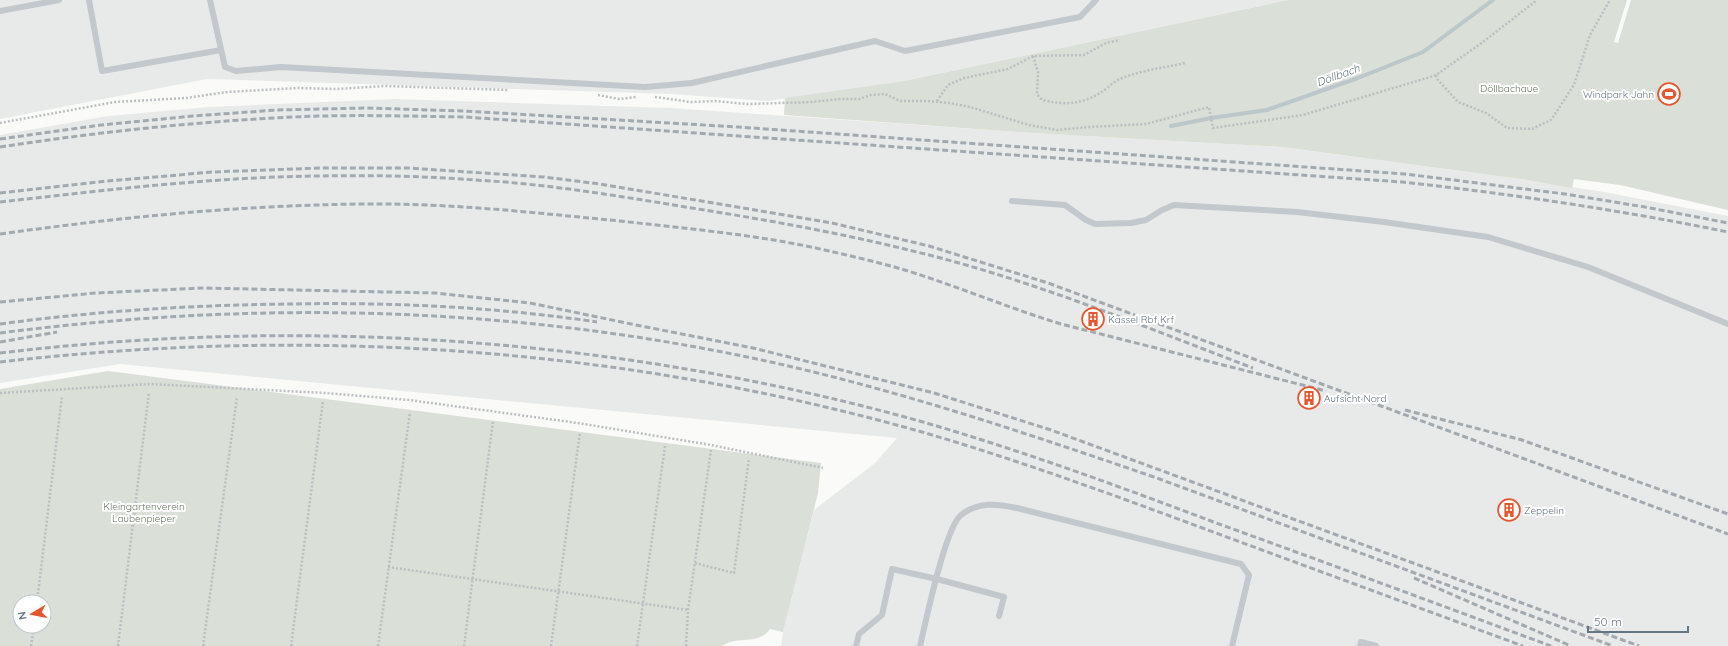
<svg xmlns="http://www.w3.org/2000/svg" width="1728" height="646" font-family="Quicksand,sans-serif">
<rect width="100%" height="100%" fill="#fafaf8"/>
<path fill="#e8e9e9" d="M0 0H1288L904 81 768 101 671 94 207 79 0 119Z
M396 99 671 108 1033 133 1281 147 1527 180 1604 192 1728 216V646H781L783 632 814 510 875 463 897 438 120 364 0 383V135L108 116 209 107Z"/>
<path fill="#dadfd7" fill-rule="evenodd" d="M1288 0H1627L1614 42 1618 43 1631 0H1728V210L1620 185 1574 179 1572 188 1527 180 1282 147 1033 133 784 115 785 98 904 81Z
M108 371 821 463 818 493 783 632 770 629C758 646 738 635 722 646H0V389ZM20 602H44V626H20Z"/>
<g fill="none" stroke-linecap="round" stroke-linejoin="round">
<path stroke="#bbc7cb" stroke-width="4" d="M1171 126 1211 118 1267 110 1358 78 1423 52 1493 0"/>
<path stroke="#bbbfc2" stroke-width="2.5" stroke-dasharray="2 2" stroke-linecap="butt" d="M1033 56 1038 72 1037 94 1042 100C1064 105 1080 105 1100 93 1107 89 1113 82 1120 79 1141 70 1163 68 1185 63
M1436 75 1438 80 1458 102 1486 113 1507 128 1532 129 1551 120 1574 85 1590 35 1610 0
M598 95 619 99 636 97
M655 97 691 102 715 101 747 104 813 102 838 99H859L871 95 885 94 900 101H927L950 103 970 107 1029 125 1057 130 1089 127 1146 124 1209 107 1213 128 1303 115 1427 78 1436 75 1483 42 1537 0
M937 101 948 85 964 78 1008 69 1033 56 1084 55 1106 43 1120 40
M0 123 115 102 186 98 227 92 298 88 336 89 384 86 509 90
M0 393 150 384 325 393 409 400 578 423 711 445 823 468
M695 563 734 573 749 458
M388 567 688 610
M37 602 62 396
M31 646 34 626
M118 646 149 392
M203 646 237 397
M291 646 323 401
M378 646 410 412
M464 646 493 421
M551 646 580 432
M637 646 665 446
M686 646 688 610 711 450"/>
<path stroke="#c3c8cc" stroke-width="6" d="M89 0 102 71 221 50
M210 0 225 67 236 71 281 67 645 87 692 83 875 41 905 51 1080 17 1096 0
M0 11 59 0
M1012 201 1065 205 1086 220 1095 224 1131 223 1146 220 1162 210 1174 205 1297 212 1384 222 1488 237 1588 267 1728 324
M856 646 859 634 882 615 892 569 937 579 1004 597 999 616
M920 646C926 621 945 528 961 515 979 501 997 504 1017 508L1241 564 1249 575 1232 646
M1360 646 1361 642 1376 646"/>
<path stroke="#a2aab0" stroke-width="3" stroke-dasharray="6 3" stroke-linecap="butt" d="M0 139 101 125 193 116 277 110 366 108 464 111 738 127 1405 174 1565 194 1645 207 1728 223
M0 147C91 133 183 123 274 118 338 114 401 116 465 117L1402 182C1512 194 1620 210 1728 232
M0 193 107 181 213 172 321 168H408L544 177 600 184 832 223 929 246 1048 283 1728 534
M0 202C106 190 213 177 320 176 372 175 424 176 475 180 550 184 624 197 698 209 774 221 850 235 925 254 1037 282 1145 327 1253 368
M0 234C122 217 243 205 366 204 451 203 536 213 620 221 690 229 761 235 829 251 855 257 882 263 908 271 959 287 1009 308 1061 324L1326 391
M0 302 96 293 202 288 435 293 530 303 636 325 753 348 934 393 1051 430 1639 646
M0 324C96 311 193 305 290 304 392 302 496 307 597 322
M0 333C240 302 480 305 717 351 866 379 1011 428 1154 477L1613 646
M0 342 57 332
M0 353C309 316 623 338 923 422 1023 451 1121 487 1219 524 1330 564 1440 605 1551 646
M0 362C310 326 621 347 922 432 1018 460 1111 494 1205 529 1311 568 1417 607 1523 646
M1405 410 1522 440 1728 514
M1414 578 1571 646"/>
</g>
<defs>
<g id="stadium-ring" transform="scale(1.15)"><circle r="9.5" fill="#fff" stroke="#e4572e" stroke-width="1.5"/><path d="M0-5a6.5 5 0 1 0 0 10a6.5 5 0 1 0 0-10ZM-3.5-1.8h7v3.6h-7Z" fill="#e4572e"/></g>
<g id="building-ring" transform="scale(1.15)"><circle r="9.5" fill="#fff" stroke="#e4572e" stroke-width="1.5"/><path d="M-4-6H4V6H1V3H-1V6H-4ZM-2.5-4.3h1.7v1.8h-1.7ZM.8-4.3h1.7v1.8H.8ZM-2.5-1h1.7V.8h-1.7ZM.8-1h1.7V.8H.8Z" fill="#e4572e"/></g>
</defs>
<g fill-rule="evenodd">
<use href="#stadium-ring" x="1669" y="94"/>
<use href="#building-ring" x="1093" y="319"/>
<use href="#building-ring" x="1309" y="398"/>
<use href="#building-ring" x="1509" y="510"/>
</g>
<g text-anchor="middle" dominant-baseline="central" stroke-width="4" stroke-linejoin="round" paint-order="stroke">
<g font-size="10" fill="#687a64" stroke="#fff">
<text x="1509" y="88">Döllbachaue</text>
<text x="144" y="506">Kleingartenverein<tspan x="144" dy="12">Laubenpieper</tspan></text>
</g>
<g font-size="10" fill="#657683" stroke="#fff" text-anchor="start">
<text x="1654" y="94" text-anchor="end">Windpark Jahn</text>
<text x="1108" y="319">Kassel Rbf Krf</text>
<text x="1324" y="398">Aufsicht Nord</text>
<text x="1524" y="510">Zeppelin</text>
</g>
<g font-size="11" font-style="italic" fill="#60757c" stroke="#fff">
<text transform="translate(1338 75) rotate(-20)">Döllbach</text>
</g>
</g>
<g transform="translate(32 614) rotate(260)"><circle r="19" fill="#ffffff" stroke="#c1c8cd"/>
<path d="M0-3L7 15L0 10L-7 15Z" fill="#e4572e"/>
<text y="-6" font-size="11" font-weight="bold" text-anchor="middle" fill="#657683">N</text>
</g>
<path d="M1588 626v6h100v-6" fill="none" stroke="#657683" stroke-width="2"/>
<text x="1594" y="626" font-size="12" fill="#657683" stroke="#ffffff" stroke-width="3" paint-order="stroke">50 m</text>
</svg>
